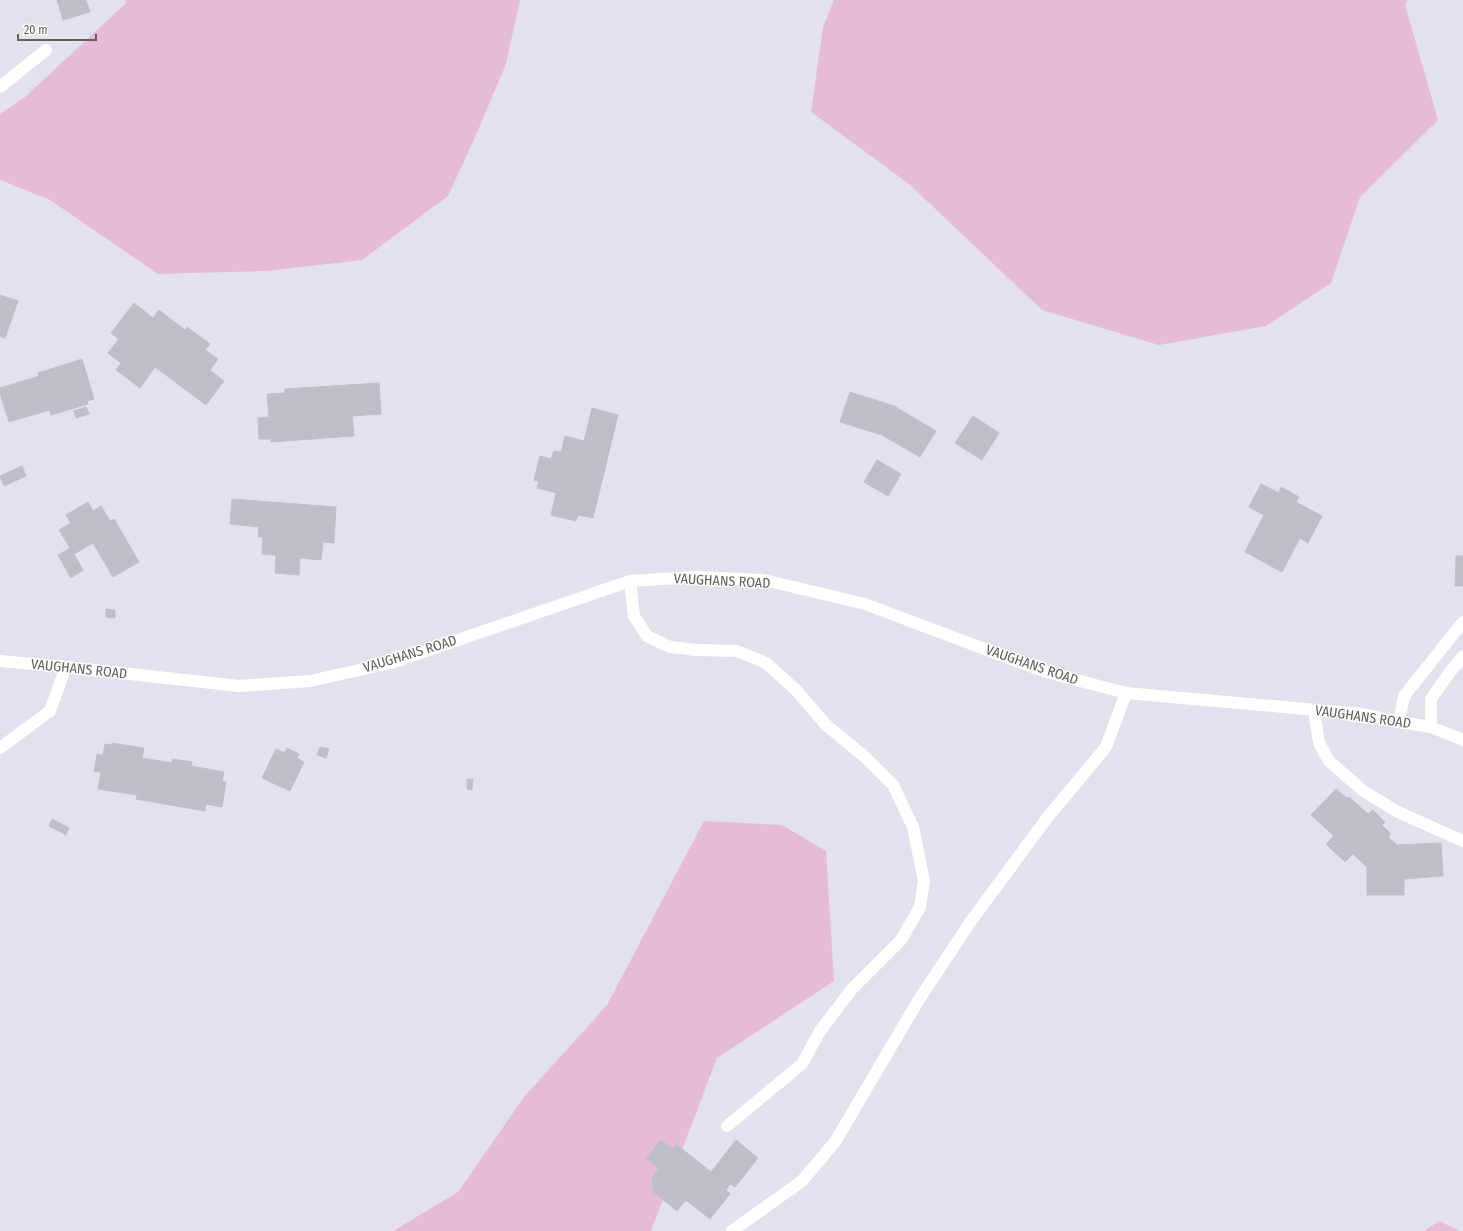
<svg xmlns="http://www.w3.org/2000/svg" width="1463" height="1231" font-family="'Fira Sans Condensed',sans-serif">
<rect width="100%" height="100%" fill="#e2e1ed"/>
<path fill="#e6bbda" d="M125 0H520L506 64 476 135 448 196 362 260 267 271 158 274 50 200 0 180V114L25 97 126 3Z
M834 0H1407L1405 5 1438 120 1360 197 1331 283 1266 326 1159 345 1042 310 909 184 811 112 823 27Z
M704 821 782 825 826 851 834 981 717 1058 651 1231H393L458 1192 524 1097 607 1005Z
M1439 1221 1460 1231H1424Z"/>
<path fill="#bebec8" stroke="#bfbfd2" d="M57 0H86L90 12 63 20Z
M0 295 18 301 5 338 0 336Z
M134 303 153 318 159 310 185 330 187 327 210 344 205 350 218 359 210 370 224 381 206 405 155 367 140 388 116 370 121 363 108 353 119 339 111 333Z
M82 359 94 399 87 401 88 404 51 415 50 410 9 422 0 393V388L39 376 38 373Z
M379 383 381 414 352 416 354 436 271 442V439H259L258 418 269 417 267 394 285 393V389Z
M850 392 894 406 936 431 920 457 882 435 840 422Z
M86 407 89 414 76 418 74 411Z
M592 408 618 415 593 518 578 515 576 521 551 515 556 493 537 488 539 481 534 480 540 456 551 459 554 451 561 452 565 436 584 441Z
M973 416 999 433 982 460 955 443Z
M877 460 901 474 888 496 864 482Z
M22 466 26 476 4 486 0 476Z
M1261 484 1279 493 1281 487 1299 497 1296 502 1322 516 1308 543 1300 538 1282 572 1245 552 1264 515 1249 507Z
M232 499 336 507 334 543 323 542 321 560 300 558 299 575 275 573 276 555 262 554 263 537H258L259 527 230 524Z
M88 502 93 511 101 506 110 521 114 519 139 562 113 577 93 543 74 554 83 570 71 578 58 555 70 548 59 530 71 523 66 515Z
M1456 556H1463V586H1455Z
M106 609 115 610V618L106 617Z
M112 743 144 748 142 758 172 763V759L192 762 191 766 224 772 222 781 226 782 222 807 206 804 205 811 136 799 137 795 98 789 101 772 94 771 97 754 103 755 105 744 112 745Z
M320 747 329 749 326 758 317 755Z
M287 748 299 754 297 758 304 762 290 791 262 778 276 749 285 753Z
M467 779H473L472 790 467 789Z
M1336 789 1347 798 1349 797 1368 814 1373 810 1385 822 1382 825 1391 834 1388 837 1397 845 1441 843 1443 876 1404 879V895H1367V867L1353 854 1345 862 1326 844 1334 836 1311 815Z
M52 819 69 828 66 835 49 826Z
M661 1140 673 1149 676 1144 711 1172 736 1140 758 1158 735 1187 730 1184 726 1190 730 1194 710 1219 686 1200 677 1211 652 1191 654 1188 652 1184V1178L659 1168 646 1158Z"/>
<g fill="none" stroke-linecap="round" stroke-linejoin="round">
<path stroke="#fff" stroke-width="12" d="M0 87 46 50
M630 581 634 616 647 636 670 647 697 650 737 651 766 663 796 690 825 724 865 757 893 785 913 827 924 881 920 907 901 940 852 989 820 1031 802 1064 727 1126
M1314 710 1319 743 1329 761 1362 790 1398 812 1463 841
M1399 722 1404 696 1463 622
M1431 727V699L1450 672 1463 656
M0 748 50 711 66 667
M732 1231 802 1181 835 1142 918 1001 971 921 1047 818 1106 747 1126 693"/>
<path stroke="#fff" stroke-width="12" d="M0 661 66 667 239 686 310 681 391 663 630 581 694 577 764 580 865 604 1046 672 1126 693 1362 714 1399 722 1431 727 1463 740"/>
</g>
<g text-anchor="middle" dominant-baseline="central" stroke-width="3" stroke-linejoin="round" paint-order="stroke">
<g font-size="14" fill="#636159" stroke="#fff">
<text transform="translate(722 581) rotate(3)">VAUGHANS ROAD</text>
<text transform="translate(410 654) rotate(-17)">VAUGHANS ROAD</text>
<text transform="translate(1032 665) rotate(19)">VAUGHANS ROAD</text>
<text transform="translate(79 669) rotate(6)">VAUGHANS ROAD</text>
<text transform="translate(1363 717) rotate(8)">VAUGHANS ROAD</text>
</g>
</g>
<path d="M18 34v6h78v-6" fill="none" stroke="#636159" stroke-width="2"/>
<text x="24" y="34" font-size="12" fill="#636159" stroke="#ffffff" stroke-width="3" paint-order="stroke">20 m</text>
</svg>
